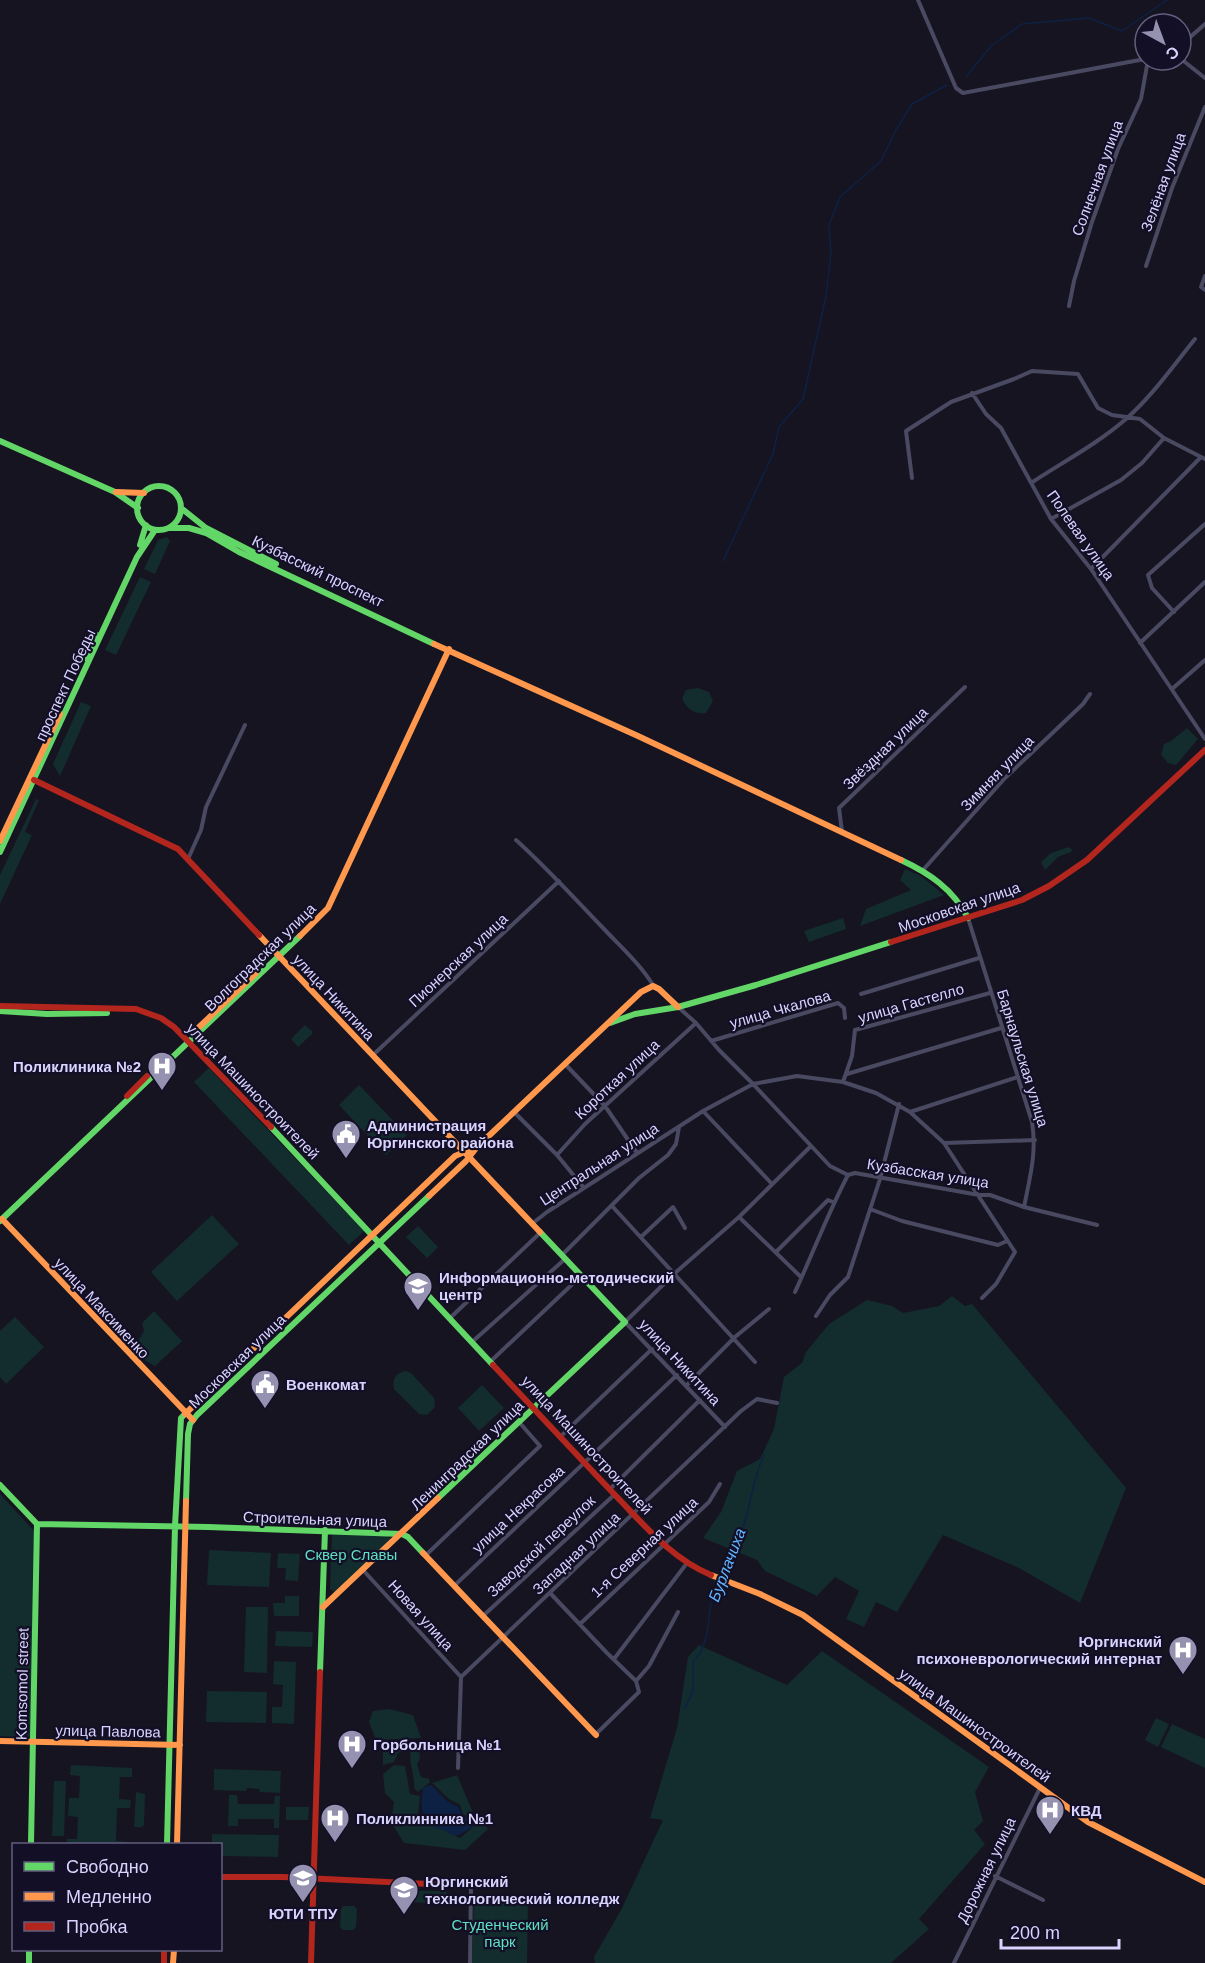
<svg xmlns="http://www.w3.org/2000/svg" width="1205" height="1963" font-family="Helvetica,sans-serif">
<rect width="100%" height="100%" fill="#161421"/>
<path fill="#132c2d" d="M167 537 170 541 155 574 144 569 158 540Z
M140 577 151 582 116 655 105 650Z
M698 688 709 692 713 701 706 713C695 715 687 709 682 699L686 690Z
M81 702 91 706 60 776 53 764Z
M1187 728 1198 739 1176 765 1168 763 1161 755 1164 744 1171 741Z
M36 799 39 800 25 832 32 835 0 904V875Z
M1069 847 1073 851 1058 857 1045 870 1041 862 1051 853Z
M905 869 921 876 944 895 860 926 866 909 911 890 900 880Z
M843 918 846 929 809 942 804 931Z
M305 1025 312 1031V1034L298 1047 291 1039Z
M209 1068 364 1231 349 1245 194 1082Z
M359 1085 407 1135 386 1155 339 1105Z
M212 1215 239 1244 177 1301 151 1272Z
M418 1226 438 1247 427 1258 406 1237Z
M952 1296 965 1306 972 1304 1126 1488 1080 1603 1019 1568 943 1535 897 1612 876 1602 864 1627 846 1619 859 1591 835 1577 817 1596 765 1571 757 1560 703 1538 721 1512 737 1471 760 1459 774 1429 784 1377 802 1363 806 1352 829 1324 867 1300 892 1306 903 1313 939 1306Z
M154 1311 182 1341 155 1366 146 1361 134 1348 144 1331 142 1323Z
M15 1317 44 1347 6 1384 0 1377V1331Z
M406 1371 411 1373 434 1398 435 1407 427 1415 419 1414 394 1389C392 1379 395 1373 406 1371Z
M482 1385 504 1408 479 1431 458 1408Z
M0 1494 35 1532 30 1737 0 1736Z
M332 1534 385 1535 391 1539 336 1593 330 1589Z
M209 1550 271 1553 269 1587 207 1585Z
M278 1553 300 1554 298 1581 285 1580 286 1568H277Z
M285 1596H299V1616H274L273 1603H285Z
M246 1607H268L267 1673 244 1672Z
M276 1631 313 1632 312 1647 275 1646Z
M699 1645 787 1685 822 1651 989 1767 975 1792 983 1821 974 1830 985 1844 919 1919 929 1929 891 1963H595L594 1957 622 1908 663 1820 650 1818 677 1728 688 1657Z
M274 1661 296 1662 294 1724 272 1723V1707H282L283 1685 273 1684Z
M207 1691 267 1692 266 1723 206 1722Z
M389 1709 413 1715 421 1738 376 1740 369 1722 373 1711Z
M1156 1718 1169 1724 1158 1747 1145 1740Z
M1172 1724 1205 1739V1768L1161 1747Z
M419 1743 420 1759 417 1764 421 1777 430 1779 429 1783 418 1792 414 1788C415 1772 408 1766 411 1749L398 1753 394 1762 383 1765V1747Z
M71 1765 132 1768V1777H120L119 1799 131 1800 130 1808H117L116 1841 129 1842 128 1844H67V1839H77L78 1817 68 1816 69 1798H79L80 1776 70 1775Z
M394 1765 405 1766 410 1794 420 1796 418 1817 460 1838 481 1820 488 1829 465 1850 404 1843 391 1822 394 1802 385 1793 383 1774Z
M214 1769 281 1771 280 1793 260 1792 259 1789 247 1788 246 1791 214 1790Z
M457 1775 474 1815H463L460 1805 449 1799 432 1783Z
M54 1781H66L64 1836H52Z
M136 1792 145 1794 144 1825 142 1827H134Z
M229 1795H237L238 1804H274L275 1796H280L279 1828H274V1819H238V1826H228Z
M286 1807H309L308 1820H286Z
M212 1834 279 1835 278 1857 221 1856 220 1844H212Z
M403 1891H445L447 1893V1901L444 1903 401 1902 399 1900 400 1893Z
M474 1898 528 1902 527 1963H472Z
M343 1906H354L357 1909 356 1927 353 1930H343L340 1927 341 1909Z"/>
<path fill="#0d2144" d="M431 1785 447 1801 458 1807 463 1816 473 1821 474 1826 459 1835H451C446 1829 441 1830 434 1827 419 1818 421 1804 423 1788Z"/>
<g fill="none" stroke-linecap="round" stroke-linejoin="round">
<path stroke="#0d2144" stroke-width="1.5" d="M966 77 991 46 1022 24 1089 18 1122 31 1167 0
M723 561 773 454 779 427 803 399 826 296 831 253 829 225 840 197 881 161 896 130 912 104 947 85
M723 1575C733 1556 741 1535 747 1514 752 1494 755 1474 764 1455
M685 1709 693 1690V1662L701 1652 707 1634 711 1602 721 1580"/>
<path stroke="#4a4962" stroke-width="4" d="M918 0 956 88 963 93 1145 59
M1181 45 1205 24
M1181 59 1205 78
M1146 266 1172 188 1205 107
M1205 276 1201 287 1205 290
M1069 306 1074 281 1092 222 1118 149 1141 99 1148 60
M972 393 986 414 1001 428 1051 519 1091 569 1205 739
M912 478 906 431 951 402 1014 379 1032 371 1078 374 1098 408 1112 415 1140 419 1164 438 1205 459
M1031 483C1063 462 1097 444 1126 419 1153 395 1173 366 1195 339
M1051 519 1121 480 1142 463 1164 438
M1091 569 1201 457
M1174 612 1152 588 1148 575 1205 524
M1140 643 1205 582
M1172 689 1205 660
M842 832 839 808 965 687
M516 840C547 868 575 899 604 929 621 947 640 964 653 985
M188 859 201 830 206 807 245 725
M923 870 1005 778 1083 704 1090 694
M968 918 1032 1122C1037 1152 1030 1177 1024 1207
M861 994 979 958
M678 1007 696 1023 719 1050 753 1084 830 1166 848 1175 855 1173 979 1195H990L1024 1207 1097 1225
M711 1041 838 1003 844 1008 845 1018
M373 1055 559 881
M565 1064 605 1106 637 1153
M847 1074 1001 1028
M843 1082 852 1056 855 1030 990 993
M703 1111 772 1184
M514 1112 557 1155 584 1188
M910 1112 1018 1077
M945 1143 1035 1140
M557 1155 585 1124 696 1023
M612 1206 755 1362
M870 1209 902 1221 998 1245 1007 1241
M739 1217 801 1277
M533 1223 547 1212 703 1111 753 1084 797 1076 843 1082 876 1093 910 1112 944 1143 1015 1252 996 1284 982 1298
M641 1237 673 1207 685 1228
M776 1252 828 1200 833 1202
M562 1255 639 1178 668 1155 676 1144 679 1127
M795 1292C813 1253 828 1213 848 1175
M816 1316 830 1295 848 1277 880 1179 899 1104
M450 1318 541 1232
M472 1342 565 1259
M491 1361 581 1276
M686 1386 735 1337 769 1309
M725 1427 625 1322 675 1273 739 1217 811 1146
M561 1436 652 1349
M610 1489 700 1400
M426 1555 540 1446 519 1422
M363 1570 461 1677
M454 1586 677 1375
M551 1594 607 1653 636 1681 639 1692 596 1734
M483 1616 614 1495
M580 1624 709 1502 720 1484
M614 1659 687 1563
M636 1681 649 1666 678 1612
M458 1768 461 1677 741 1411 757 1399 777 1403
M995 1876 1043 1900
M470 1963 471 1886
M954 1963 1040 1788"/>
<path stroke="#63d668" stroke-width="6" d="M0 441 115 492 138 508
M137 508a22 22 0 1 1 44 0a22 22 0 1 1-44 0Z
M181 508 206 528 276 564
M169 528H189L206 533 239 552 434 644
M140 545 146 525
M87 659 97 635
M0 852 137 557 155 530
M901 860C929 873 953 889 968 918
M0 1011 47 1014 107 1013
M610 1023 635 1014 678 1007 756 985 891 942
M271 1127 493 1365
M0 1221 300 936
M0 1485 37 1524 208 1527 402 1534 408 1537 423 1553
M438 1498 625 1322 540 1232
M186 1501 188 1434 190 1424 197 1415 429 1196
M320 1672 325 1530
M31 1844 37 1524
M167 1844 175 1526 181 1418 185 1414
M29 1950V1963"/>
<path stroke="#ff974d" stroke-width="6" d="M116 492 144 493
M434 644 638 736 901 860
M0 841 60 714
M259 935 540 1232
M300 936 328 908 449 649
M196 1030 256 973
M429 1196 466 1161 477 1147 641 992 653 986 659 989 678 1007
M2 1219 193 1420
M185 1414 455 1156 476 1147
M423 1553 596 1735
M711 1575 760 1594 803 1615 1088 1822 1205 1882
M323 1607 438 1498
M0 1741 180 1745
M177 1844 186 1501
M173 1963 174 1950"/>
<path stroke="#b3261e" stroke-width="6" d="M34 780 178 849 259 935
M891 942 1022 900 1049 886 1087 860 1205 750
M0 1006 136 1009 161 1018 174 1027 271 1127
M127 1096 147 1076
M493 1365C534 1409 575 1453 616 1496 645 1526 672 1559 711 1575
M220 1877H283L471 1886
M164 1950V1963
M311 1963 320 1672"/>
</g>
<defs>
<g id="hospital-pin" transform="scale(1.5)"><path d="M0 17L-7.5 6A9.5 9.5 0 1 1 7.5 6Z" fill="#9591b1" stroke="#130f26"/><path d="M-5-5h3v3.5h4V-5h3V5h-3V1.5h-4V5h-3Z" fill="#fff"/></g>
<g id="civic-pin" transform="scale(1.5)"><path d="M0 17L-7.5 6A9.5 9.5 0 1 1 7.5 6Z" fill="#9591b1" stroke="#130f26"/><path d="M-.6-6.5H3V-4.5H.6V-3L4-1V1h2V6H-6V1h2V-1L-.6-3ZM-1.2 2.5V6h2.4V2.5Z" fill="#fff"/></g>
<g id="university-pin" transform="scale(1.5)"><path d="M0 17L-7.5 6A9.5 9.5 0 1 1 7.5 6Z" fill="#9591b1" stroke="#130f26"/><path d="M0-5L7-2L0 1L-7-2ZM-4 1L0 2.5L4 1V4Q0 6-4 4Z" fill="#fff"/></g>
</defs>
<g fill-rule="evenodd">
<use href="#hospital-pin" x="162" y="1066"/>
<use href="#civic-pin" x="346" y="1134"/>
<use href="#university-pin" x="418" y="1286"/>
<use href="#civic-pin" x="265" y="1384"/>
<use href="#hospital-pin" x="1183" y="1650"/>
<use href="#hospital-pin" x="352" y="1744"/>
<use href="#hospital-pin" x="1050" y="1810"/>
<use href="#hospital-pin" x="335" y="1818"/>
<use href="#university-pin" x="303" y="1878"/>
<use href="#university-pin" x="404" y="1890"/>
</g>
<g text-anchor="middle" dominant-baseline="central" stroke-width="4.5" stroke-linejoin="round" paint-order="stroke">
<g font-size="15" fill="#d9d4ff" stroke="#130f26">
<text transform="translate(1097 178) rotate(-70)">Солнечная улица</text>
<text transform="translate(1163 182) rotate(-70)">Зелёная улица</text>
<text transform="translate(1081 535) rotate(55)">Полевая улица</text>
<text transform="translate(318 571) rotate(26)">Кузбасский проспект</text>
<text transform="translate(65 685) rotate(-65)">проспект Победы</text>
<text transform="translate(885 748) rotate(-44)">Звёздная улица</text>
<text transform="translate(997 773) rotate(-46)">Зимняя улица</text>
<text transform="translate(959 907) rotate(-19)">Московская улица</text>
<text transform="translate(260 957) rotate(-44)">Волгоградская улица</text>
<text transform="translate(458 960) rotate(-43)">Пионерская улица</text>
<text transform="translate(334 997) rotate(47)">улица Никитина</text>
<text transform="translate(911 1003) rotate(-16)">улица Гастелло</text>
<text transform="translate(780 1009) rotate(-16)">улица Чкалова</text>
<text transform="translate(1023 1058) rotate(73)">Барнаульская улица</text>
<text transform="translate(617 1079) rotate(-43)">Короткая улица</text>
<text transform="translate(253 1091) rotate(46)">улица Машиностроителей</text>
<text transform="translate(599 1164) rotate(-33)">Центральная улица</text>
<text transform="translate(928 1173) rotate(9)">Кузбасская улица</text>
<text transform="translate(102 1308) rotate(47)">улица Максименко</text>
<text transform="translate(237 1361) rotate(-44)">Московская улица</text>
<text transform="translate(680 1362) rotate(47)">улица Никитина</text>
<text transform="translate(587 1445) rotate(47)">улица Машиностроителей</text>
<text transform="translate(467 1455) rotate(-44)">Ленинградская улица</text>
<text transform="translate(518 1509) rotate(-43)">улица Некрасова</text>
<text transform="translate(315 1519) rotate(2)">Строительная улица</text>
<text transform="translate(541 1546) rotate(-43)">Заводской переулок</text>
<text transform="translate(644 1547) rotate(-43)">1-я Северная улица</text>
<text transform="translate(576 1553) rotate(-43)">Западная улица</text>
<text transform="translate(421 1615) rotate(48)">Новая улица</text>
<text transform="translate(22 1684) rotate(-89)">Komsomol street</text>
<text transform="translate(975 1725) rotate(36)">улица Машиностроителей</text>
<text transform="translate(108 1731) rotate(1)">улица Павлова</text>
<text transform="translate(986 1870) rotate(-64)">Дорожная улица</text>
</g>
<g font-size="15" font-weight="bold" fill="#d9d4ff" stroke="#130f26" text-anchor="start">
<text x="141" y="1066" text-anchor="end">Поликлиника №2</text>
<text x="367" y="1125">Администрация<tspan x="367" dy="17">Юргинского района</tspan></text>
<text x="439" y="1277">Информационно-методический<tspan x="439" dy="17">центр</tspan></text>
<text x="286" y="1384">Военкомат</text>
<text x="1162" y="1641" text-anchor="end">Юргинский<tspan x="1162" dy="17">психоневрологический интернат</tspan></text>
<text x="373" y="1744">Горбольница №1</text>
<text x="1071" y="1810">КВД</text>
<text x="356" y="1818">Поликлинника №1</text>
<text x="425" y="1881">Юргинский<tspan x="425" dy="17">технологический колледж</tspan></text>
<text x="303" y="1913" text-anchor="middle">ЮТИ ТПУ</text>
</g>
<g font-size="15" fill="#5fe0c0" stroke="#130f26">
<text x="351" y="1554">Сквер Славы</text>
<text x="500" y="1924">Студенческий<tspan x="500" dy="17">парк</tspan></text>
</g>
<g font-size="16" font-style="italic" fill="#62b6ff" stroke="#130f26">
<text transform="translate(727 1565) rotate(-69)">Бурлачиха</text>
</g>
</g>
<rect x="12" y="1843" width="210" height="108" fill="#130f26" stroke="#625e7d" stroke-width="1.5"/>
<rect x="24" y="1862" width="30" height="9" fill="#63d668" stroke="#625e7d" stroke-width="1.5"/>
<text x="66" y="1873" font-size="18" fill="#d9d4ff">Свободно</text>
<rect x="24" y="1892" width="30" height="9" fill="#ff974d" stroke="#625e7d" stroke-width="1.5"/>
<text x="66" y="1903" font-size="18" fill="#d9d4ff">Медленно</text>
<rect x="24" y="1922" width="30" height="9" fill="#b3261e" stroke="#625e7d" stroke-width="1.5"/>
<text x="66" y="1933" font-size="18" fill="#d9d4ff">Пробка</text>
<g transform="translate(1163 42) rotate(139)"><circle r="28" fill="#130f26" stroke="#625e7d" stroke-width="1.5"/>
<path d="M0-4.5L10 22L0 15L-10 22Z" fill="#9591b1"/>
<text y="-9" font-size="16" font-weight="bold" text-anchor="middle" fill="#d9d4ff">С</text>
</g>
<path d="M1001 1939v9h118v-9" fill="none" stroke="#d9d4ff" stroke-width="3"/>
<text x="1010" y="1939" font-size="18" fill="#d9d4ff" stroke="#130f26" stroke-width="4.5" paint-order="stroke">200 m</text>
</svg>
